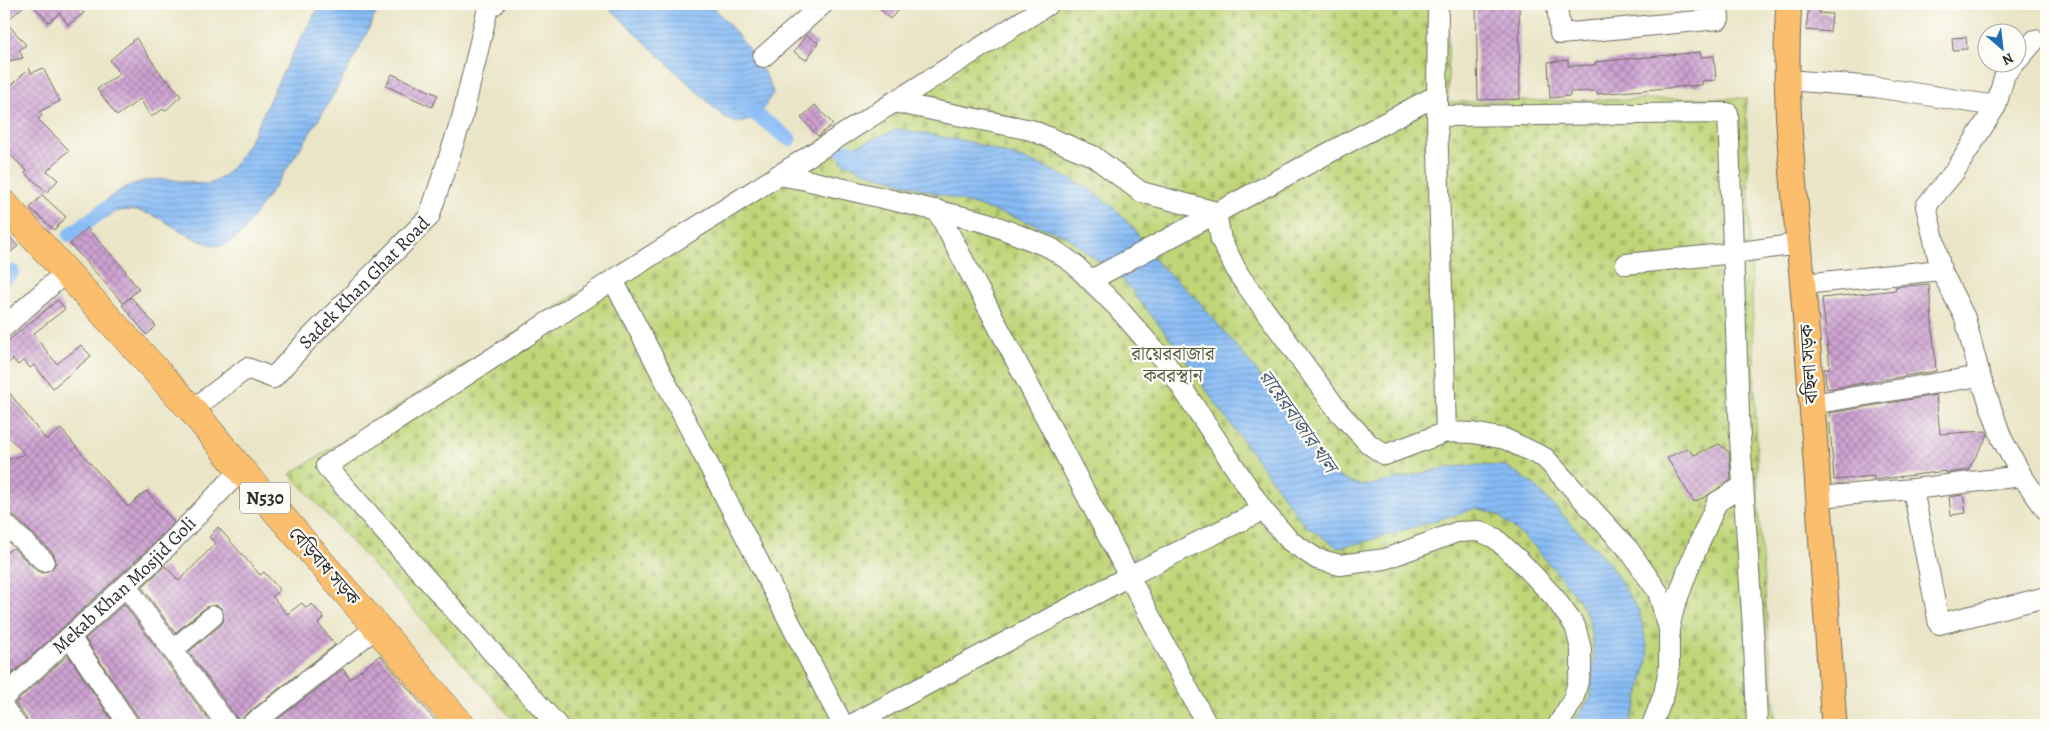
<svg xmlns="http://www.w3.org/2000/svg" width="2050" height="729" font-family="Alegreya,'Noto Serif Bengali',serif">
<defs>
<pattern id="cemetery-stones" width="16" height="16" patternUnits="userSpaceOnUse" patternTransform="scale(1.25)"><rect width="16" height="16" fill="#bfd578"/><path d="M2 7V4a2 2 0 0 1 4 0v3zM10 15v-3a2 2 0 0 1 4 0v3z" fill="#a4b768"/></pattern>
<pattern id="water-rules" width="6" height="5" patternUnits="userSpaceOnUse" patternTransform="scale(1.25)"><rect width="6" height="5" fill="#87bbf5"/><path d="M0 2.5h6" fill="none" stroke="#6f98c7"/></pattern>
<pattern id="building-cross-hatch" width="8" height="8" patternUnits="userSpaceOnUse" patternTransform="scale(1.25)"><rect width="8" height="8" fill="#cea2d1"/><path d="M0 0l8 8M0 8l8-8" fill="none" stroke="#a784aa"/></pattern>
</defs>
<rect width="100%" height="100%" fill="#fdfcf7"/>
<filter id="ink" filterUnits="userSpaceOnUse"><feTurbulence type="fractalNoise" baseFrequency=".02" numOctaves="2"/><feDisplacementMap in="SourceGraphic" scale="10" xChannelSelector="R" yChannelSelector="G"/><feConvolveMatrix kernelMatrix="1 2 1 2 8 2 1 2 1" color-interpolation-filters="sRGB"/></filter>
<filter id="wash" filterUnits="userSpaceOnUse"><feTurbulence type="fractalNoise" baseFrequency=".0096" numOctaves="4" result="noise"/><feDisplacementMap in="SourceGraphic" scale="20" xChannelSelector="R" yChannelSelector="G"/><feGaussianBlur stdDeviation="1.12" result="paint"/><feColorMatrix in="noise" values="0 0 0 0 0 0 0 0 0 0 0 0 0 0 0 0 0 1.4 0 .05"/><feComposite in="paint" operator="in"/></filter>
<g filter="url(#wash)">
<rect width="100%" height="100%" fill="#eae5c6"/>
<path fill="url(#cemetery-stones)" stroke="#758052" d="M1039 4H1448V102L1746 98 1759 522 1776 725H518L290 474Z"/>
<path fill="url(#water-rules)" stroke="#597390" d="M321 4H380C345 84 294 161 242 232 236 237 231 243 223 245 200 249 169 219 146 213 137 211 128 209 120 211 110 213 98 226 88 222V219C115 188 140 174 181 181 194 183 206 187 218 180 244 164 264 110 277 84 291 57 305 29 321 4Z
M605 4H711C730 26 766 66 773 93 762 113 750 129 726 119Z
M899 129 970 142 1041 165 1088 188 1114 208 1134 229 1157 263 1196 298 1255 369 1323 466 1346 481 1366 486 1445 468 1480 465 1506 466 1533 484 1608 562 1639 611 1649 656 1636 707 1629 725H1572L1591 697 1594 654 1589 619 1577 597 1534 546 1497 514 1477 508 1361 543 1337 547 1303 523 1214 401 1173 342 1123 280 1066 236 1020 219 860 170 840 160 848 149Z"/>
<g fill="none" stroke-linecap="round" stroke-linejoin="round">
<path stroke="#87bbf5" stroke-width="15" d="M741 103 789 139
M840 149 865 155
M70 235 105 209
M4 278 12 272"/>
</g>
<g id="blocks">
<path fill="url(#building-cross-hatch)" d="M9 4H26L6 22 26 45 19 50 23 58 4 62V8Z
M32 4H77L84 13 68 25 60 13 49 22Z
M876 4H905L890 19Z
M1476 4H1519L1520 99 1478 100Z
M1809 4H1820L1819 13 1832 14 1830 32 1806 30Z
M806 35 818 43 806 60 794 52Z
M1966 37 1967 49 1953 50 1952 38Z
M136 38 166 81 168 80 181 96 165 111 163 109 151 117 140 99 117 116 97 89 120 74 110 60Z
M1700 52 1701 57 1714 56 1716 80 1702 81V85L1597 94V91L1570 92V96L1550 98 1548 62 1568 60V66L1595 65V62Z
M29 68 32 73 43 68 60 101 39 112 42 115 38 119 69 150 47 171 58 180 47 192 25 173 27 171 4 149V93Z
M392 74 438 95 432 107 386 86Z
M815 105 833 124 818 136 801 118Z
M42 195 66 217 54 230 30 208Z
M87 228 126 271 125 272 139 289 123 303 70 244Z
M4 230 18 246 4 258Z
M1929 284 1936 371 1827 389 1824 369 1830 368 1822 298 1896 290 1895 287Z
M131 297 156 326 147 335 122 305Z
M58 300 65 309 33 334 57 364 81 345 91 356 53 388 34 365 30 368 24 360 18 365 13 359 4 367V344Z
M4 386 46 440 61 429 128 507 146 491 174 522 144 553 4 681V554L13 548 36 570 42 573 52 569 56 563 55 557 52 552 12 514 4 511V461L25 454 4 432Z
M1936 395 1940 434 1986 431 1988 435 1968 470 1946 473V471L1874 480V476L1834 480 1829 413Z
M1719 444 1729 452 1731 480 1707 496 1694 502 1667 458 1687 448 1694 455Z
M1963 495 1966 513 1951 515 1949 497Z
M218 527 260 575 264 572 280 590 272 596 287 614 302 603 306 608 312 604 324 618 318 623 335 645 244 716 239 725 237 718 189 652 221 625 224 620 222 609 217 605 206 607 175 633 142 587 165 566 179 581 216 543 209 537Z
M124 604 212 725H141L139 718 85 639Z
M68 655 115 725H28L26 718 15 703Z
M380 655 439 725H270L343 669 350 679Z"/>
</g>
</g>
<g filter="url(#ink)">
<use href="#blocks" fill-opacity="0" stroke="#6e6c61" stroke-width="1"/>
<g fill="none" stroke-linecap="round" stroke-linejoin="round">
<g stroke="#6e6c61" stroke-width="22">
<g id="minor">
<path d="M1557 4 1560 34 1719 19 1718 4"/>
<path d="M763 57 823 4"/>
<path d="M2018 60 2035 40"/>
<path d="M1788 80 1875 87 1996 106"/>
<path d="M1437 95 1438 4"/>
<path d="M893 102 1031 130 1093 156 1141 192 1216 212 1221 240 1239 275 1339 412 1369 444 1385 455 1446 432 1473 433 1505 439 1545 458 1629 550 1658 592 1669 629V668L1664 694 1652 725"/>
<path d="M778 175 806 180 985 222 1051 248 1074 264 1117 307 1165 362 1263 510 1290 541 1317 559 1340 565 1385 559 1457 532 1479 531 1495 538 1522 563 1554 597 1575 626 1581 649V670L1573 700 1558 725"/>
<path d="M937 210 1207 725"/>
<path d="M1626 264 1734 253 1798 244"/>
<path d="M613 280 843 725"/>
<path d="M1091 280 1437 95V116"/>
<path d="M1803 284 1941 270"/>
<path d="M4 327 66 272"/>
<path d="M1980 376 2002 439 2022 476 2046 510"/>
<path d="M1812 404 1980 376 1965 318 1941 270 1926 206 1955 171 1996 106 2005 74 2015 62"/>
<path id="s1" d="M192 410 247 368 273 378 305 343 429 217 462 118 488 8 495 4"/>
<path d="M1446 432 1437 116 1728 113 1740 439 1754 643 1757 725"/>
<path d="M1913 489 1939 624 2046 597"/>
<path d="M1819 497 1913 489 2022 476"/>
<path d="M4 523 44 561"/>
<path d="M126 586 227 725"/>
<path d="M1669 629 1674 608 1689 567 1717 502 1743 486"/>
<path d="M70 637 129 725"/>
<path d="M173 650 213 616"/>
<path id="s2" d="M4 697 152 562 241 470"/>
<path d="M4 708 16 725"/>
<path d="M251 725 377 627"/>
<path d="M557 725 326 466 613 280 1049 4"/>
<path d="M851 725 1129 576 1263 510"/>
</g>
</g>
<g stroke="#6e6c61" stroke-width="27">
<path id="major" d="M1789 4C1782 95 1795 195 1803 287 1815 433 1824 579 1834 725"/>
</g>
<g stroke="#6e6c61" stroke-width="29">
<path id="highway" d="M4 204 192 410 241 470 461 725"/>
</g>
<use href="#minor" stroke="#fff" stroke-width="20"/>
<use href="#major" stroke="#fabe6d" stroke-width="25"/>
<use href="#highway" stroke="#fabe6d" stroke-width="28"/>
</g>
</g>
<g text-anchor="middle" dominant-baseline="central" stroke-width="4.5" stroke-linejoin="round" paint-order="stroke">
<rect fill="#fdfcf7" stroke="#6a6a68" stroke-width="1" x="240" y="482.5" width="50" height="31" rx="4"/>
<g font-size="18" font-weight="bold" fill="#2b2b2b">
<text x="265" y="498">N530</text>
</g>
<g font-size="19" fill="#2b2b2b" stroke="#fdfcf7">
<text stroke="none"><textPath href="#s1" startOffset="229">Sadek Khan Ghat Road</textPath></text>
<text transform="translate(1809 364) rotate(-94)">বছিলা সড়ক</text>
<text transform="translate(324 566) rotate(49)">বেড়িবাধ সড়ক</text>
<text stroke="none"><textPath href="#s2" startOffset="164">Mekab Khan Mosjid Goli</textPath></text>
</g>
<g font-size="19" fill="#575e42" stroke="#fdfcf7">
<text x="1173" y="354">রায়েরবাজার<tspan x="1173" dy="22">কবরস্থান</tspan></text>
</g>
<g font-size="20" font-style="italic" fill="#4b5d72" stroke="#fdfcf7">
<text transform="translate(1298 421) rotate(55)">রায়েরবাজার খাল</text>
</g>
</g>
<rect width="2050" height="729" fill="none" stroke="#fdfcf7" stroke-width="20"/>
<g transform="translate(2002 48) rotate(152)"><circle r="24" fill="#fdfcf7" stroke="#a9a8a5"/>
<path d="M0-4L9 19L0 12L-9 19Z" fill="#1f6fb2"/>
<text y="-8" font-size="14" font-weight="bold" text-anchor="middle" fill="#2b2b2b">N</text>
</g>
</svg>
